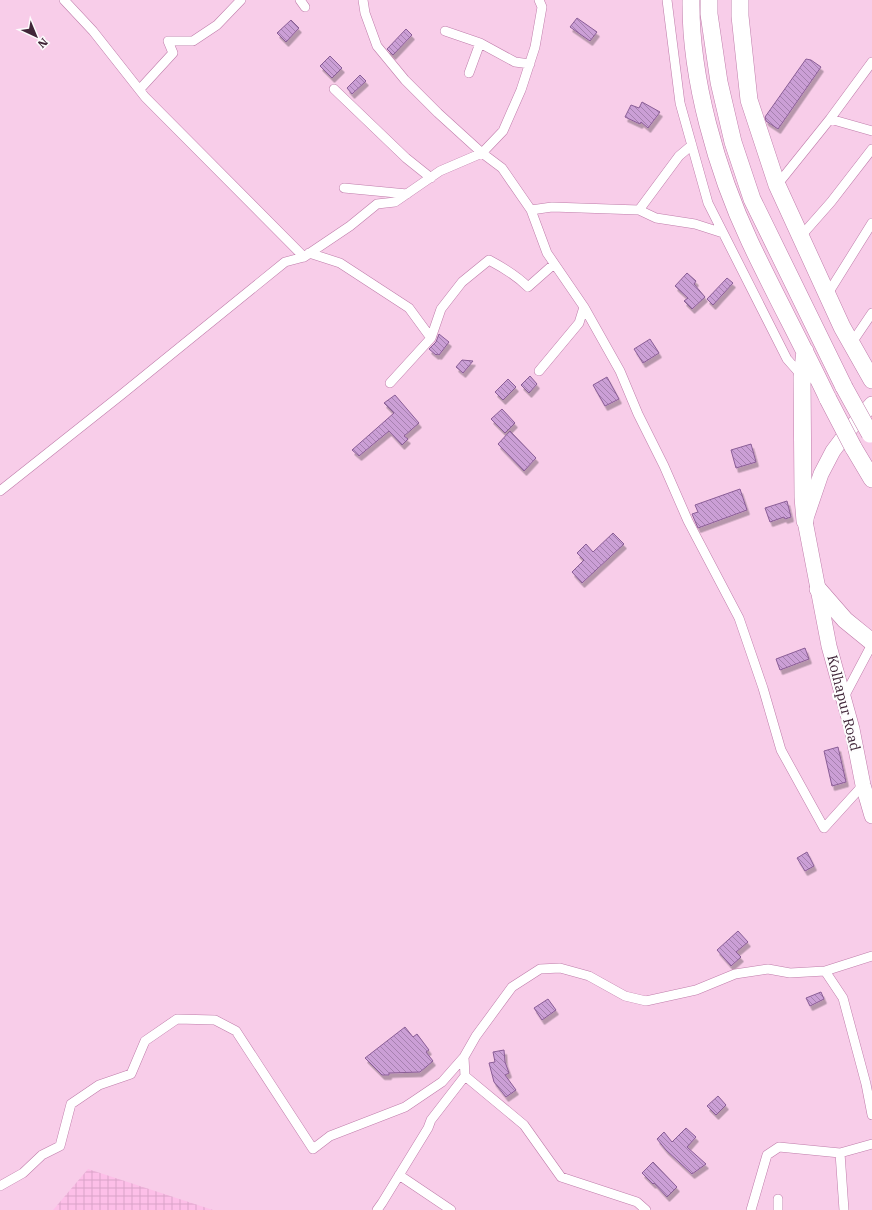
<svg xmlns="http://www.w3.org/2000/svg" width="872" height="1210" font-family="'IBM Plex Serif',serif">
<defs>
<pattern id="industrial-grid" width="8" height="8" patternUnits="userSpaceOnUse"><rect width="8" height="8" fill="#fdbfe8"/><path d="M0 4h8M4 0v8" fill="none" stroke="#daa4c8"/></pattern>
<pattern id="building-back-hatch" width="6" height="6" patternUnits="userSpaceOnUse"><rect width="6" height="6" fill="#cb9fd6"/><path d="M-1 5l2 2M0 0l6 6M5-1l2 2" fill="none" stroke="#a681af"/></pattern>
<filter id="shadow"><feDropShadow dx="2.5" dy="4.5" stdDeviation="0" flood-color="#0004"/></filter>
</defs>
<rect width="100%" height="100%" fill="#f8cde9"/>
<path fill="url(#industrial-grid)" d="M88 1169 213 1210H53Z"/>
<path fill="url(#building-back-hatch)" stroke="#8a5d96" filter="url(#shadow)" d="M577 18 597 32 590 41 570 27Z
M291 20 299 28 286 42 277 33Z
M406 29 412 35 393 55 387 49Z
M330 56 342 68 332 78 320 66Z
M806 59 811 60 821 67 778 129 766 121 765 117Z
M360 75 366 81 352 94 347 88Z
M642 102 660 112 648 128 641 122 640 124 625 117 631 105 639 108Z
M687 273 696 281 694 284 705 297 692 309 684 301 688 298 675 286Z
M727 278 733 283 713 305 707 299Z
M439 334 449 342 439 355 437 354 436 355 429 349 436 342Z
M650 339 659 353 643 363 634 349Z
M462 360 473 361 463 373 456 367Z
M530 376 537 384 529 393 521 385Z
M607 377 619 399 605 406 593 385Z
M508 379 516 387 503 400 495 392Z
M395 395 419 423 404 436 408 439 402 445 389 431 359 456 352 450 394 413 384 403Z
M502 409 515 423 505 433 491 419Z
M510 431 536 458 524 471 498 444Z
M751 444 756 462 736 468 731 450Z
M740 489 747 510 698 528 692 514 698 512 695 505Z
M787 501 791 517 785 519 784 517 770 522 765 508Z
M613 533 624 544 582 583 572 572 584 560 577 553 586 544 593 552Z
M805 648 809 659 780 670 776 659Z
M838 747 846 782 832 786 824 751Z
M807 852 814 866 805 871 797 858Z
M738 931 748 942 736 952 741 957 731 966 717 950Z
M821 992 824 999 810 1006 806 998Z
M548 999 556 1010 542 1020 534 1008Z
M405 1027 413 1037 417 1034 429 1050 426 1052 433 1061 420 1072 389 1073V1075H382L365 1058Z
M504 1050 505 1062 509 1073 505 1075 516 1090 506 1097 494 1082 489 1063 495 1062 493 1052Z
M718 1096 726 1105 716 1115 707 1106Z
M686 1128 696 1137 687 1147 706 1164 692 1174 666 1150 657 1139 664 1132 672 1142Z
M653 1162 677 1187 667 1197 654 1183 653 1184 642 1173Z"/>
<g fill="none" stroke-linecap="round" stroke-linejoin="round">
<g stroke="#bf7caa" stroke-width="10">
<path id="street" d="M64 0 93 31 145 97 304 257 350 226 377 204 395 202 440 171 482 153 438 113 405 80 377 46 365 13 363 0
M300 0 305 7
M539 0 542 7 535 47 521 90 503 131 482 153 502 168 531 210 547 253 584 307 620 371 638 414 664 466 688 521 739 618 763 688 781 750 824 828 863 785
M667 0 680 103 708 203 787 359 802 376
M445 31 480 43 515 62 530 64
M469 73 480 43
M140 89 173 53 168 41H193L217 25 241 0
M334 89 406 158 431 178
M830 119 872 131
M777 185 830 119 872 62
M344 188 407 194
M531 210 552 207 639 210 656 218 695 224 723 233
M639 210 679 156 692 145
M801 236 831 202 872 149
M309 253 340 263 409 308 431 338 390 383
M827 295 872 223
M431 338 441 309 462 282 489 260C504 268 516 275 528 287L554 264
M851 344 872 313
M539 371 579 323 584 307
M0 491 121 395 285 262 304 257
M843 699 872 644
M825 971 843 998 866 1084 872 1115
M465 1076 524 1125 561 1177 637 1202 646 1210
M840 1153 844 1210
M399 1175 451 1210
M0 1186 23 1173 42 1155 60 1146 71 1104 99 1085 131 1074 145 1041 177 1019 215 1020 236 1031 313 1149 330 1136 405 1107 442 1082 464 1057
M778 1199V1210
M377 1210 382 1203 428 1128 431 1120 465 1076 464 1057 476 1036 512 987 540 969 560 968 589 976 625 996 646 1001 696 990 735 974 768 969 790 973 825 971 872 956
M751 1210 767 1155 779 1147 840 1153 872 1144"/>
</g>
<g stroke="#bf7caa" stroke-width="16">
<path id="primary" d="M872 404 848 431 833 451 821 474 805 521 829 646 852 729 863 785 872 816"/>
</g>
<g stroke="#bf7caa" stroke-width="18">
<path id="highway" d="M691 0C690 78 717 172 750 242 775 295 803 346 828 399
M709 0V14L719 82 733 142 752 199 844 387
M740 0V16L749 100 777 185 842 327 872 380
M853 447 872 479
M805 521 803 497 802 377 805 351
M818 589 845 620 872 642"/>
</g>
<use href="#street" stroke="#fff" stroke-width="9"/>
<use href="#primary" stroke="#fff" stroke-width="15"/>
<use href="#highway" stroke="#fff" stroke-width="17"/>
<g stroke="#bf7caa" stroke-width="18" stroke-linecap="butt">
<path id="highway-bridge" d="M844 387 870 434
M828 399 853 447"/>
</g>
<use href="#highway-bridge" stroke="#fff" stroke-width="17"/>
</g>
<g text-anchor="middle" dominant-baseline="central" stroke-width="4" stroke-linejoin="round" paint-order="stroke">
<g font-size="14" fill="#412639" stroke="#fdfdfd">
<text transform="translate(844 703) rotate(76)">Kolhapur Road</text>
</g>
</g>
<g transform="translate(36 36) rotate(136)" stroke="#fdfdfd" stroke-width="3" paint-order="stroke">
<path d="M0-3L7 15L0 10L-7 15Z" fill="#412639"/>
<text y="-6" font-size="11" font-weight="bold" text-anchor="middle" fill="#412639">N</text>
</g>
</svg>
